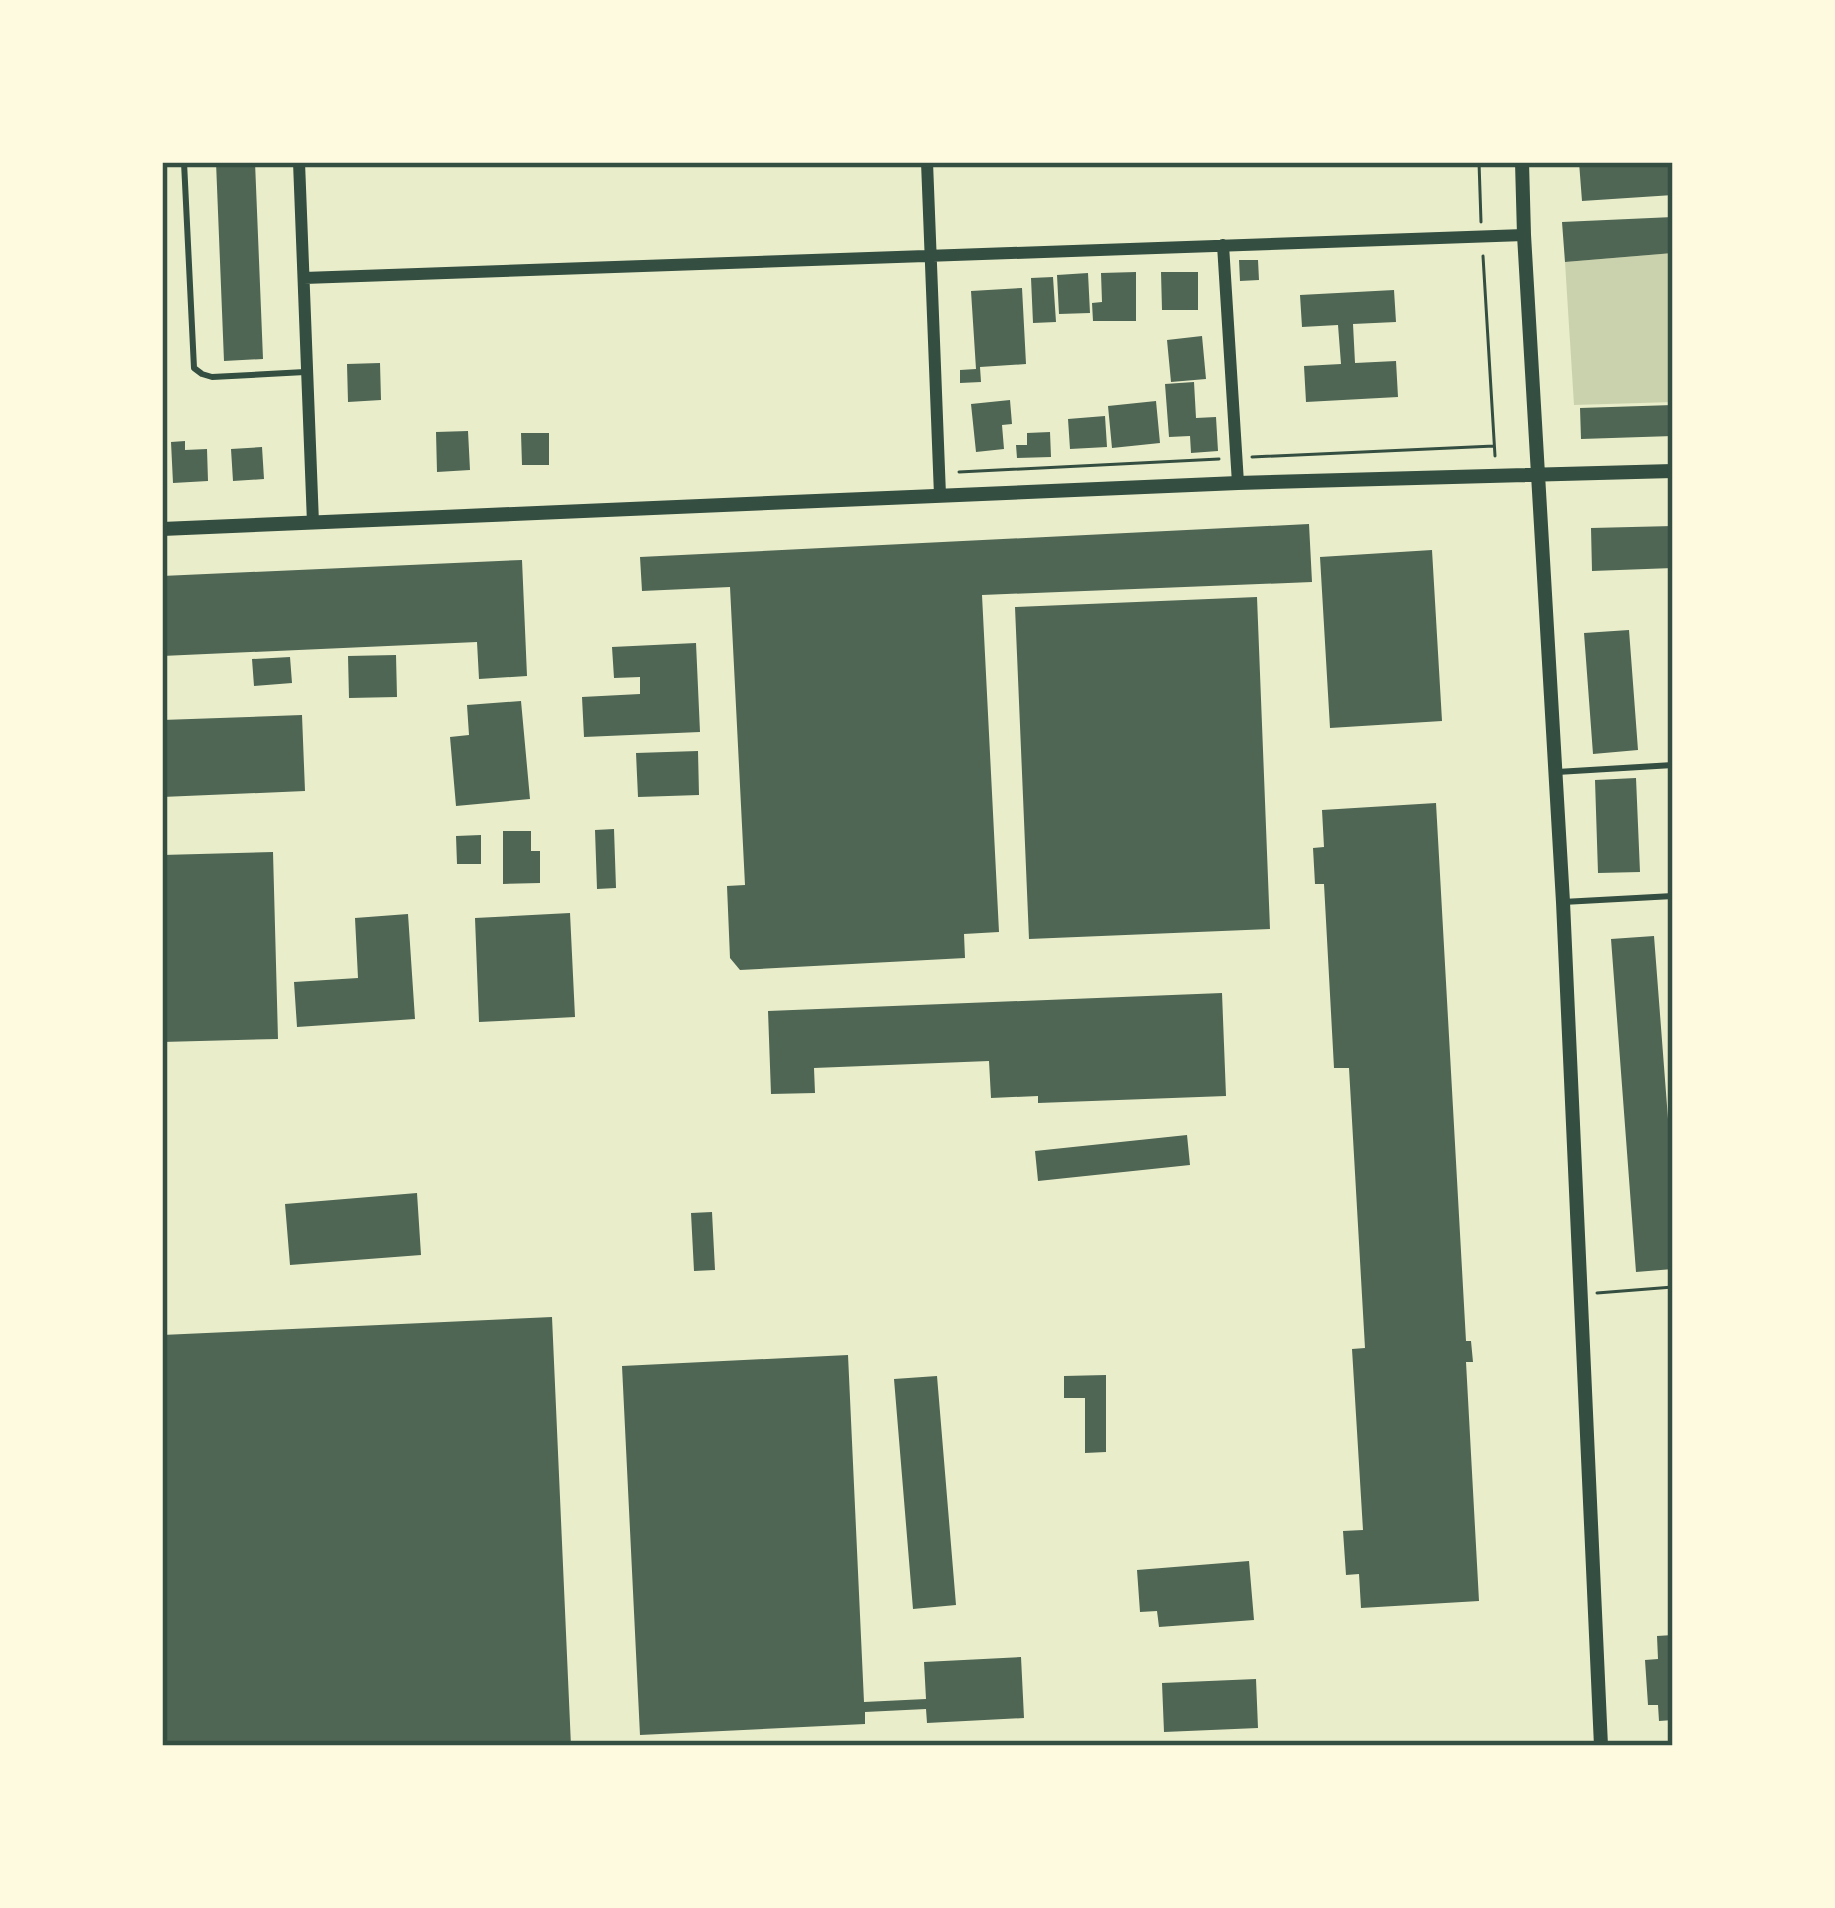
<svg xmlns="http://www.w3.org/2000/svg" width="1835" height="1908" font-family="Barlow,sans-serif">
<rect width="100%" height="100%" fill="#e9edc9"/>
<path fill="#cad2ad" d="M1673 253V402L1574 405 1565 262Z"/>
<path fill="#4f6655" d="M216 162H255L263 359 224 361Z
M1579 162H1673V195L1582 201Z
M1673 217V253L1565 262 1562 222Z
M1239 260H1258L1259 280 1240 281Z
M1136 272V321H1093L1092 303 1102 302 1101 273Z
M1161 272H1198V310H1162Z
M1088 273 1090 313 1059 314 1057 275Z
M1053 277 1056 322 1033 323 1031 278Z
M1022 288 1026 364 980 367 981 382 960 383V370L976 369 971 291Z
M1394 290 1396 322 1353 324 1355 363 1396 361 1398 397 1306 402 1304 366 1341 364 1338 325 1302 327 1300 295Z
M1202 336 1206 379 1171 382 1167 340Z
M380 363 381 400 348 402 347 364Z
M1194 382 1196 418 1216 417 1218 451 1191 453 1190 436 1169 437 1165 384Z
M1010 400 1012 424 1002 425 1004 449 976 452 971 404Z
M1156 401 1160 443 1112 448 1108 406Z
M1673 405V436L1581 439 1580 408Z
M1105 416 1107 447 1070 449 1068 419Z
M468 431 470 470 437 472 436 432Z
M1050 432 1051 457 1017 458 1016 445H1027V433Z
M521 433H549V465H522Z
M185 441V450L207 449 208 481 173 483 171 442Z
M262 447 264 479 233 481 231 449Z
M1309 524 1312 582 982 595 999 932 964 934 965 958 740 970 730 958 727 886 745 885 730 587 642 591 640 557Z
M1673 526V568L1592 571 1591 528Z
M1432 550 1442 721 1330 728 1320 557Z
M522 560 527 676 479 679 477 642 162 656V576Z
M1257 597 1270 929 1029 939 1015 607Z
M1629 630 1638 750 1593 754 1584 633Z
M696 643 700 732 584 737 582 697 640 694V677L614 678 612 647Z
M396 655 397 697 349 698 348 656Z
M290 657 292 683 254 686 252 659Z
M521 701 530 799 456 806 450 737 469 735 467 705Z
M302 715 305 791 162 797V720Z
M698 751 699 795 638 797 636 753Z
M1636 778 1640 872 1598 873 1595 780Z
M1436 803 1466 1341H1471L1473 1362H1466L1479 1601 1361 1608 1359 1574 1346 1575 1343 1531 1363 1530 1352 1349 1365 1348 1349 1068H1334L1324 884H1315L1313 848 1324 847 1322 810Z
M614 829 616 888 597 889 595 830Z
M503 831H531V851H540V883L503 884Z
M481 835V864H457L456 836Z
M273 852 278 1039 162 1042V855Z
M570 913 575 1017 479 1022 475 918Z
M408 914 415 1019 297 1027 294 982 358 978 355 918Z
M1654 936 1673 1184V1269L1636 1272 1611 939Z
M1222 993 1226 1096 1038 1103V1096L991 1098 989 1061 814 1068 815 1093 771 1094 768 1011Z
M1187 1135 1190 1165 1038 1181 1035 1151Z
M417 1193 421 1255 290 1265 285 1204Z
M712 1212 715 1270 694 1271 691 1213Z
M552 1317 571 1746H162V1335Z
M848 1355 864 1702 926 1699 924 1662 1021 1657 1024 1718 927 1723 926 1709 865 1712V1724L640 1735 622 1366Z
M1106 1375V1452L1085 1453V1398H1064V1376Z
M937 1376 956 1605 913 1609 894 1379Z
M1249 1561 1254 1620 1159 1627 1157 1611 1140 1612 1137 1570Z
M1673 1635V1720L1659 1721 1658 1705H1648L1645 1660 1658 1659 1657 1636Z
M1256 1679 1258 1728 1164 1732 1162 1683Z"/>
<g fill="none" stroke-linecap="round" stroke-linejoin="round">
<path stroke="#344e41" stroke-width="3" d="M1479 162 1481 222
M1483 256 1495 456
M1252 457 1494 446
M959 472 1219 459
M1597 1293 1673 1287"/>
<path stroke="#344e41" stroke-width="6" d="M184 162 194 368 202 374 212 377 305 372
M1557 772 1673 765
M1563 902 1673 896"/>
<path stroke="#344e41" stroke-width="12" d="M299 162 313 523
M927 162 940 495
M1223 245 1238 483
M304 278 1524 235"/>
<path stroke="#344e41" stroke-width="14" d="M1522 162 1524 235 1563 902 1601 1746
M162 529 1238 483 1673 471"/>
</g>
<rect width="1835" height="1908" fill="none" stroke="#fefae0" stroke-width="330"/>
<rect x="165" y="165" width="1505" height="1578" fill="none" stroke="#344e41" stroke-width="4.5"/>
</svg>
